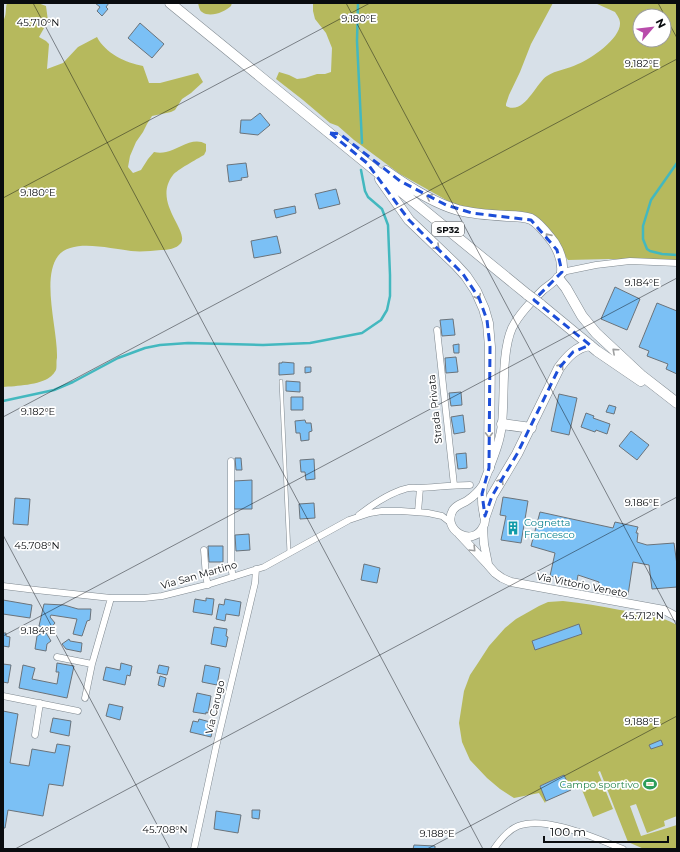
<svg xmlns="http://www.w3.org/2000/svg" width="680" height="852" font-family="Montserrat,sans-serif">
<rect width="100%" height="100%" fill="#d7e0e8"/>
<path fill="#b6b95d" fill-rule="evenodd" d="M7 3H38L46 6 48 21 39 37 46 41 49 44 47 69 63 63 78 47 97 37C105 53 126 63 143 66L149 83H160L198 73 203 82 191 93 182 99 175 110 171 112 152 116 147 124 143 132 136 142 130 156 128 167 133 173 141 170 148 159 154 152C158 153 162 153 166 152 179 149 193 136 206 144V151L204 155C197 159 177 170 173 175 152 202 189 230 181 243 176 249 168 250 161 250 151 251 141 252 131 251 111 249 72 238 58 256 41 279 58 330 57 358 56 361 57 367 56 370 55 372 52 376 50 377 40 385 16 386 3 387V21C7 15 5 9 7 3Z
M198 3H232L231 6C225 12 210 18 202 12 199 10 199 6 198 3Z
M313 3H553L531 44 520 72 509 95 506 104V106C524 116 536 83 547 76 556 70 568 69 578 64 591 59 621 38 620 23 620 19 617 15 615 12L595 3H677V261L609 259 568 260 541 222 465 209 448 201 400 174 354 140 338 126 330 123 303 100 276 79 279 72 289 75 297 79 305 78 317 74H325L331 72 332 48 326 33 315 19 313 11ZM640 16H664V40H640Z
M563 601C582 603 601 606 620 610 639 613 659 615 677 625V816L664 821 665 826 647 833 636 804 630 806 641 836 677 825V849H644L628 842 600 771 598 772 613 809 593 817 578 780 568 784 564 775 540 786 546 801 545 803 539 793 514 798 500 789 487 778 470 760 462 742 459 723 464 691 470 675 478 663 489 646 505 628 516 619 539 606 548 602Z"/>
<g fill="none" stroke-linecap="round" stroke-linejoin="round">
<path stroke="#43b8bf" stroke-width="2.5" d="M358 3 357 41 362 143
M677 163 651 200 643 226V239L647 249 650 251 662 254 677 255
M3 401 54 390 73 382 118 358 145 348 160 345 188 343 263 345 310 343 362 333 381 320 387 310 390 296V275L388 225 382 209 368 197 365 191 361 170"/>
</g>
<path fill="#7bc0f5" stroke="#6b737a" d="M95 3H109L106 7 108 9 102 16 97 11 100 7Z
M140 23 164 44 152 58 128 38Z
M260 113 270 125 258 135 240 133 241 120H251Z
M246 163 248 177 241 178 242 180 229 182 227 165Z
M336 189 340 204 319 209 315 194Z
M295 206 296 213 276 218 274 210Z
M277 236 281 253 254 258 251 241Z
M615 287 640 299 627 330 601 319Z
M657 303 677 311V374L666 369 668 364 647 356 649 351 639 347Z
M453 319 455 335 442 336 440 320Z
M459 344V353H454L453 345Z
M456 357 458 372 446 373 445 358Z
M282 362 294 363V374L279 375V363H282Z
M305 367H311V372L305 373Z
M286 381 300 382V392L286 391Z
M461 392 462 405 451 406 449 393Z
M559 394 577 398 569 435 551 431Z
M291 397H303V410H291Z
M609 405 616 407 614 414 606 412Z
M586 413 594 416 593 418 610 424 607 434 596 430 595 432 581 427Z
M463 415 465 432 454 434 451 417Z
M305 420 306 423H311L312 431 309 432V440L301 441 300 433H296L295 421Z
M631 431 649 445 637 460 619 446Z
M466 453 467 468 458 469 456 454Z
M235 458H241L242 470H236Z
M314 459 315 479 306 480 305 472H301L300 460Z
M252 480V509H234V481Z
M503 497 528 501 521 543 501 540 506 516 500 515Z
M15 498 30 499 28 525 13 524Z
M314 503 315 518 300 519 299 504Z
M540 512 613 528 615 522 638 527 636 533H638L637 542 647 545 674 543 677 565V587L652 589 649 565 633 562 628 595 598 588 599 582 578 575 577 581 550 576 555 553 531 546Z
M249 534 250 550 236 551 235 535Z
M208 546H223V562H209Z
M364 564 380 568 377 583 361 580Z
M206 598 214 599 212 615 193 612 195 599 206 601Z
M225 599 241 602 239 616 226 614 225 621 216 619 219 604 224 605Z
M3 600 32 605 30 618 3 614Z
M44 604 64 605 78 609H91L90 620 87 621 82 636 73 634 77 619 51 615 50 617 55 623 48 631 45 628 39 626Z
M579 624 582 634 535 650 532 641Z
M214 627 227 629 226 636 228 637 226 647 211 644Z
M45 631 51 641 47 644 46 651 35 649 37 636Z
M3 633H6V636L10 637 9 647 3 646Z
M69 639 70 641 82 643 81 652 66 649 62 644Z
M57 663 74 666 67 698 19 688 23 665 35 668 32 679 57 684 59 672H56Z
M121 663 132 666 130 676 127 675 125 685 103 680 106 667 120 670Z
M3 664 11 665 8 683 3 682Z
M159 665 169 667 167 675 157 673Z
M205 665 220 668 217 685 202 682Z
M160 676 166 678 164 687 158 685Z
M197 693 211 696 208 713 206 712V714L193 712Z
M109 704 123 707 120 720 106 716Z
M3 711 18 714 10 763 29 766 32 749 55 753 57 744 70 746 63 786 49 784 43 816 8 810 5 828H3Z
M53 718 71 721 69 736 50 732Z
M199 719 214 723 211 737 190 732 193 721 198 722Z
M661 740 663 745 651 749 649 745Z
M564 775 571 790 546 801 540 786Z
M252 810H260L259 819 252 818Z
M216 811 241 815 238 833 214 829Z
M414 845 435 846V849H413Z"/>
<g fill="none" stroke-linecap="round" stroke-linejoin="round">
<g stroke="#7f888f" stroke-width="4">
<path id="service" d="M281 381 289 553"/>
</g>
<g stroke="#7f888f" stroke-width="7">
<path id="minor" d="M562 272 596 265 630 261 677 263
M437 330 454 485
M231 461V567L233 577
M418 512 420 488
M359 515C372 505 389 493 405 489 410 487 416 488 420 488 437 487 453 485 470 485
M204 550 206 577 208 585
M3 586 36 590 111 598H144L162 596 210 584 264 567 349 520 370 513 382 511H401L428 513 442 516 451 523
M57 657 92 664
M3 696 78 711
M85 698 92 664 111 598
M35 735 40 703
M194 849 216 747 255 583 256 569
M494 849C500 840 508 830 518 826 546 815 597 839 623 849"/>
</g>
<g stroke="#7f888f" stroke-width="9">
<path id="tertiary" d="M483 485C479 491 474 496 468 500 463 504 457 504 453 510 441 530 473 548 483 527 487 521 484 516 483 510 481 501 482 493 483 485 490 465 500 445 502 424 505 396 501 353 512 328 519 314 532 301 543 290 549 285 556 281 561 274
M483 528 484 544 488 564
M459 534 488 565 495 573 502 578 511 582 664 610 677 617"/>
</g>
<g stroke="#7f888f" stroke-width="11">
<path id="primary" d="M170 3 528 295
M386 171C407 186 433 203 458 210 474 214 490 215 507 216 514 216 523 216 531 219 540 224 548 235 554 243 559 251 563 262 562 272
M380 179 409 220 456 265 466 276 476 291 484 309 488 323 490 347 489 468
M558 278 566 288 582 316 596 333 641 375 677 403
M540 304 597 351 641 381
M502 424 531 428
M485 516 492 496 517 454 559 368C567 357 576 347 590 345"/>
</g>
<use href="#service" stroke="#fff" stroke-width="3"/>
<use href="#minor" stroke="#fff" stroke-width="6"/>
<use href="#tertiary" stroke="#fff" stroke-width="8"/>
<use href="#primary" stroke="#fff" stroke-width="10"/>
<g stroke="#7f888f" stroke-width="11" stroke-linecap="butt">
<path id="primary-bridge" d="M528 295 540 304"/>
</g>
<use href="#primary-bridge" stroke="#fff" stroke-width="10"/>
</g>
<defs><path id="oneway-chevron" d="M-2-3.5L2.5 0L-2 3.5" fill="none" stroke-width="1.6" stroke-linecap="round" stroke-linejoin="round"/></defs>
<g stroke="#9d9e9f">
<use href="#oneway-chevron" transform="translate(429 197) rotate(-153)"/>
<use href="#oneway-chevron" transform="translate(548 236) rotate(-129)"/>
<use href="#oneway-chevron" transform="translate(437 247) rotate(44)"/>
<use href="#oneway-chevron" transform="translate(478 297) rotate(64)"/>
<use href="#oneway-chevron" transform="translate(615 351) rotate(-138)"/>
<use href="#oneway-chevron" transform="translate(561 366) rotate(-55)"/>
<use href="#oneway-chevron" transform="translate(489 435) rotate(91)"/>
<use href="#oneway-chevron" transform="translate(501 481) rotate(-58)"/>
<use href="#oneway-chevron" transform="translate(473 549) rotate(46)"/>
</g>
<path fill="none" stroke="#1d4ed8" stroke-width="3" stroke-dasharray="8 5" stroke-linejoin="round" d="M330 133 340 134 400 181 446 205 472 213 531 220 557 250 562 272 534 300 590 345 573 352 559 368 517 454 492 496 485 516 482 494 489 468 490 347 487 320 479 298 463 274 409 220 367 163Z"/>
<path fill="none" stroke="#090c0f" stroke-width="1" stroke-opacity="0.45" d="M33 3 483 849M346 3 677 626M658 3 677 38M3 198 370 3M3 417 677 59M3 535 170 849M3 636 677 278M15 849 677 497M427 849 677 716"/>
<defs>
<g id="building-bare" transform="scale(1.08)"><path d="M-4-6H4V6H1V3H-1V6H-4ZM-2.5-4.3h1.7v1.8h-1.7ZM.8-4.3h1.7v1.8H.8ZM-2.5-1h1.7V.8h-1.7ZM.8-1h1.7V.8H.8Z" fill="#0f9aa8" stroke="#fff" stroke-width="2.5" paint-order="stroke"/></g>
<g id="stadium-bare" transform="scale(1.08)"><path d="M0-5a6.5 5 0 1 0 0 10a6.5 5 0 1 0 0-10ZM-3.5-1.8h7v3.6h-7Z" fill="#2e9e5b" stroke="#fff" stroke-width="2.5" paint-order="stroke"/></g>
</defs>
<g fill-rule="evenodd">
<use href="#building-bare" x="513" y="528"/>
<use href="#stadium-bare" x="650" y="784"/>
</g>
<g text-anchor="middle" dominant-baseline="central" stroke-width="3.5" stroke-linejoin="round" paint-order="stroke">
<rect fill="#fff" stroke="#535557" stroke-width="1" x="432" y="222" width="32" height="14" rx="3"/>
<g font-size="9" font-weight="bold" fill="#090c0f">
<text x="448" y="229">SP32</text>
</g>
<g font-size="10" fill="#090c0f" stroke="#fff">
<text transform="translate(435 409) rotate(-96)">Strada Privata</text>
<text transform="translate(199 575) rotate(-16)">Via San Martino</text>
<text transform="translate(582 585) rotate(11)">Via Vittorio Veneto</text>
<text transform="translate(215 707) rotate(-77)">Via Carugo</text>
</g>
<g font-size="10" fill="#0d838f" stroke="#fff" text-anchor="start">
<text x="524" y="522">Cognetta<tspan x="524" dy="12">Francesco</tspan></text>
</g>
<g font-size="10" fill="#27864d" stroke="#fff" text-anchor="end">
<text x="639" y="784">Campo sportivo</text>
</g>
</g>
<g font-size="10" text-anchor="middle" fill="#090c0f" stroke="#fff" stroke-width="3.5" stroke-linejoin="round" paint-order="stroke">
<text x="359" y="22">9.180°E</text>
<text x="38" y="26">45.710°N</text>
<text x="642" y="67">9.182°E</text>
<text x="38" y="196">9.180°E</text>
<text x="642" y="286">9.184°E</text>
<text x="38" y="415">9.182°E</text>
<text x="642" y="506">9.186°E</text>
<text x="37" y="549">45.708°N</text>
<text x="643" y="619">45.712°N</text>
<text x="38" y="634">9.184°E</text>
<text x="642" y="725">9.188°E</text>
<text x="165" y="833">45.708°N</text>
<text x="437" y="837">9.188°E</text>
</g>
<rect width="680" height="852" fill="none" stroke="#090c0f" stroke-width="8"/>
<g transform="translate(652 28) rotate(62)"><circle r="19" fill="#ffffff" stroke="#9d9e9f"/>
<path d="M0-3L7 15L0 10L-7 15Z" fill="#b94cab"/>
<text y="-6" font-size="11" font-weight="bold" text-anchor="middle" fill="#090c0f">N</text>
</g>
<path d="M544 836v6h124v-6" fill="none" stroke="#090c0f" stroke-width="2"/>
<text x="550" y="836" font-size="12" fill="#090c0f" stroke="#ffffff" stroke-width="3" paint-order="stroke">100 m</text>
</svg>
